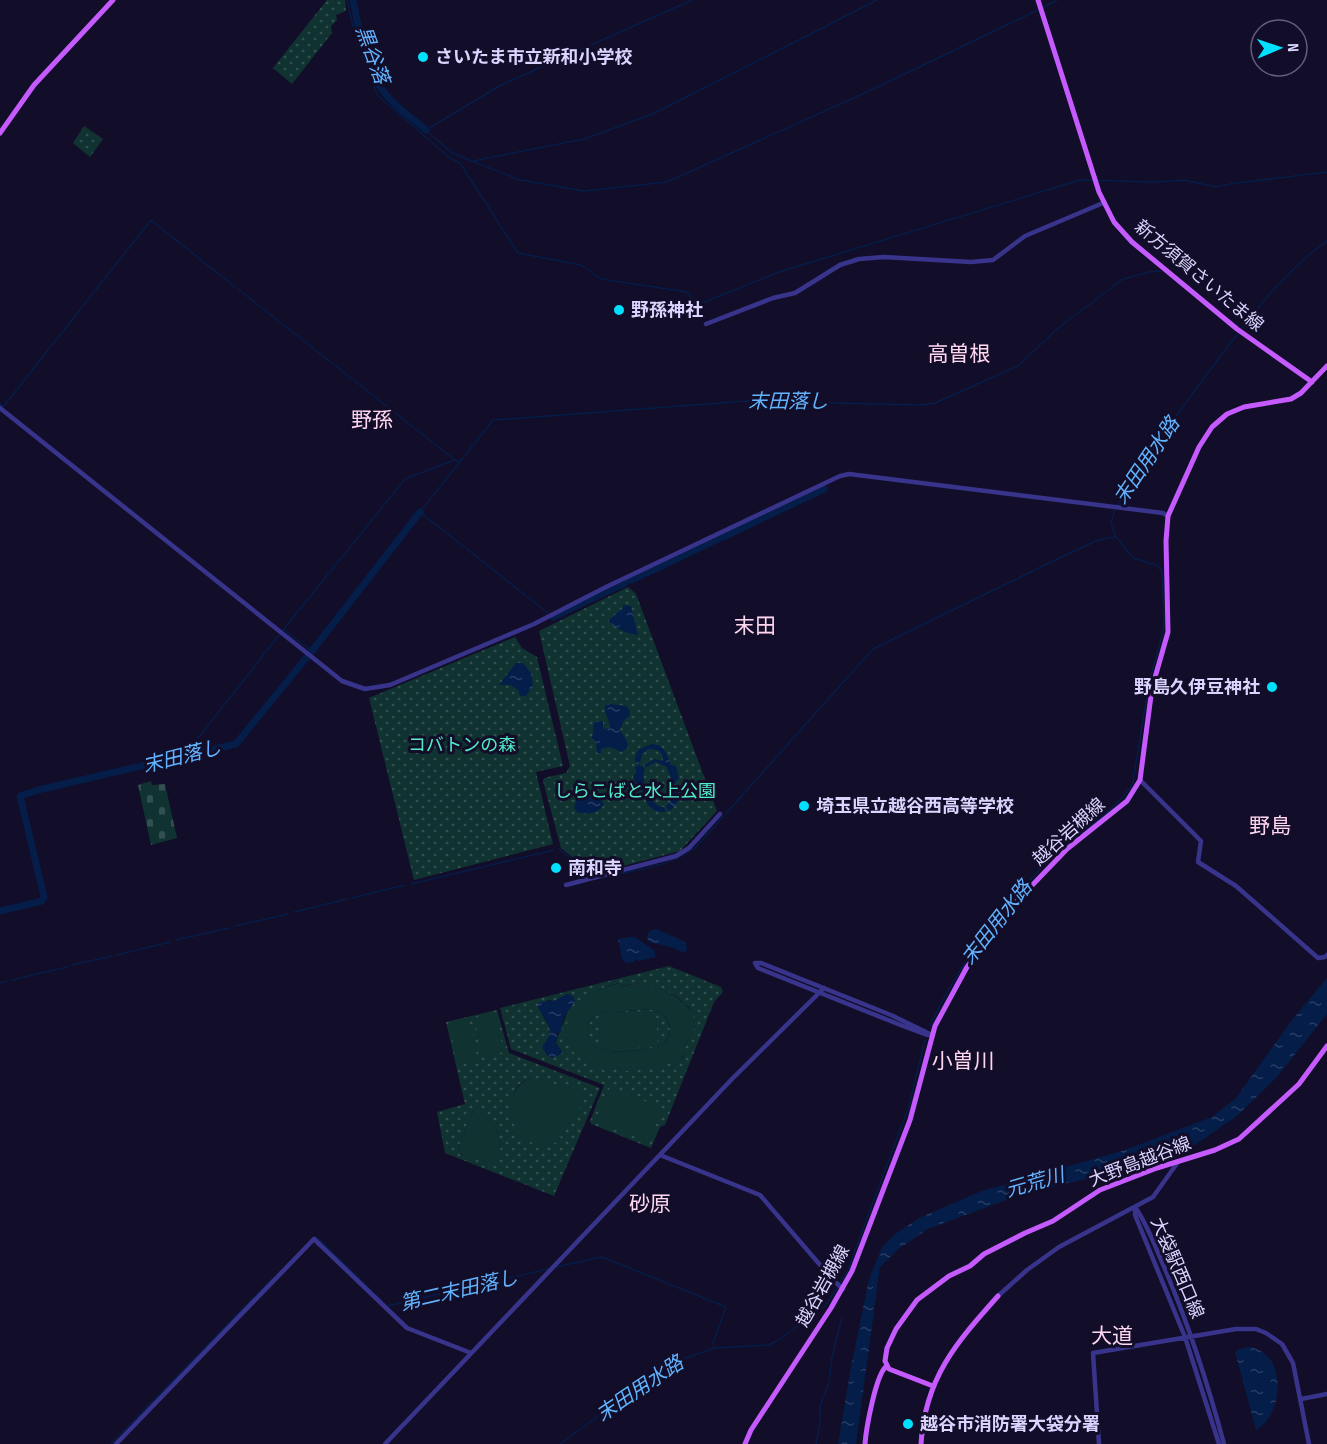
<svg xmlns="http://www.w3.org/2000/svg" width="1327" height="1444" font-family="'Sofia Sans Condensed','Noto Sans JP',sans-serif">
<defs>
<pattern id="grass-dots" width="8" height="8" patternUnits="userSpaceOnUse" patternTransform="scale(1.5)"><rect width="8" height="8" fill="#103332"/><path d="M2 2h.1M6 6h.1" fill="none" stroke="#325051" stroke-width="1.8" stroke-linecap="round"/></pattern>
<pattern id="cemetery-stones" width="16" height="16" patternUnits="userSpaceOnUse" patternTransform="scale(1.5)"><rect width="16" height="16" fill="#103332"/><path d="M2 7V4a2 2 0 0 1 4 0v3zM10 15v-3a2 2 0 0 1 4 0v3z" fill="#325051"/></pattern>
<pattern id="water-ripples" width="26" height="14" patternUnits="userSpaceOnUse" patternTransform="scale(1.5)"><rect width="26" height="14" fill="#051d49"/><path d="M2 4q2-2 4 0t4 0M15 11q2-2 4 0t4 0" fill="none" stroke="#293d64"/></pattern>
</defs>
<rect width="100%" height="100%" fill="#120d28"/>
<path fill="url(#grass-dots)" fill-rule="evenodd" d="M327 0H345L346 11 336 15 337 20 331 26 332 33 292 84 273 68Z
M84 126 103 139 90 157 73 143Z
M628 587 636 594 717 811 680 851 593 874 561 848 543 781 544 778 566 773 570 766 539 631Z
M515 637 522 648 537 657 563 766 536 772 553 844 414 880 369 698Z
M669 966 721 987 723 992 714 1002 665 1125 660 1127 651 1148 591 1124 590 1121 604 1085 511 1049 500 1008ZM619 983 620 986C639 982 659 987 676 996 681 999 684 1005 690 1008L692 1032 687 1041 683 1058 666 1063 642 1067V1069L621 1071 618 1068 594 1070 595 1064 566 1039C565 1008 591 989 619 983ZM570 994C571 1012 560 1026 556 1043L562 1052 548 1056 542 1047C557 1029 548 1028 540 1010L548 1000 554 1001Z
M652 1009C675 1015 676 1043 653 1049 635 1050 589 1060 587 1032 587 1023 592 1017 599 1013Z
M497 1010 509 1053 600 1088 554 1196 445 1153 437 1112 465 1104 446 1022ZM529 1078 584 1099 557 1142C531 1148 519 1140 514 1114 511 1095 512 1088 529 1078ZM473 1111 497 1130 501 1147 461 1155 458 1148Z"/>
<path fill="url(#cemetery-stones)" d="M151 781 152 785 165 784 177 838 151 845 138 785Z"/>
<path fill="#103332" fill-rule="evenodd" d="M620 983V986L631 985 632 983C650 985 673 991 682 1002L685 1003V1005L693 1012 695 1027 687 1041 685 1053 679 1062 666 1063V1068H655V1066L632 1071H621L618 1068 594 1071V1064C559 1055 558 1020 584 999 594 990 607 986 620 983ZM651 1009C675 1013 677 1043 653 1049 635 1050 589 1060 587 1032 587 1023 592 1017 599 1013Z
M656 1011 658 1047 601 1049 600 1013Z
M495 1013 504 1052 484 1057 474 1018Z
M468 1019 478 1059 458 1064 449 1024Z
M529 1078 582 1090 585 1099 557 1142C524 1160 487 1103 529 1078Z
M610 1087 662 1108 648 1142 596 1121Z
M473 1111C498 1116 505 1145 498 1167L461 1154 458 1148Z"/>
<path fill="url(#water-ripples)" d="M623 605 631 606 638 635C630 635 614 628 608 621L623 608Z
M516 663H523L531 673 533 685 526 696H520L518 690 510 685H499Z
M610 704 626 706 630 711V715L623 722 620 730 627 741 628 747 622 752 610 747 601 749V753H597L596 742 592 739 594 722 603 721V729L610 728C610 719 604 715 605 706Z
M652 744C665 745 667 754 671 765L676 766 679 778 676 781C679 793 681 805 668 811L666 806C680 796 671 780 667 767L656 762 646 767 644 765 655 759 663 761 662 754 657 750 650 749 642 754 640 763 635 765V757L639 749Z
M639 765 645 768C640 779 649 806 664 807L666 812C650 813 646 804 642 790L637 789 633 777 636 772 635 767Z
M593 794 599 795 604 805C598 814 586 815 577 812L574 808 576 800 580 797H587Z
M656 929 686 942 687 950 683 953 674 948 649 942 647 938 649 931Z
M629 937H635L655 951V957L639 961 635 959 634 962 626 963 622 959 618 939Z
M1327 978V1014L1277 1077 1237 1116 1195 1145 1103 1175 1022 1194 928 1229 897 1250 880 1267 856 1444H838L851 1367 869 1279 882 1247 895 1234 921 1217 982 1191 1125 1150 1212 1117 1236 1098 1291 1021Z
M567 994 573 996 575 1001C570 1011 559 1019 562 1031L558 1032 556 1043 562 1052 561 1054 552 1058 548 1056 542 1047C557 1029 547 1023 537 1006L540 1002 554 1001Z
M1250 1347C1288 1354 1284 1415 1256 1430L1235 1352 1239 1349Z"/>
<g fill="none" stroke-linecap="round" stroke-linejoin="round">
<path stroke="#051d49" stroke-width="1.5" d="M347 0 357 43 378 96 450 158 460 163 518 253 581 265 601 279 687 292 697 305 779 272 1080 180 1155 182 1184 180 1216 187 1230 184 1327 172
M692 0 501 85 426 130 452 153 520 180 584 191 667 182 867 92 1038 10
M1042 8 1057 0
M473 161 584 139 655 113 877 0
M238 289 455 460 460 461
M0 404 3 407 151 220 235 287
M1118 505C1149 452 1185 403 1222 354 1253 314 1284 271 1327 241
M548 613 420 512 493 420 747 401 921 405 935 403 1018 366 1058 328 1123 279 1149 272 1161 271
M283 630 405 479 455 460
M284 630 312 651
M184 756 280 634
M559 849 591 876
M604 877C635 870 670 867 696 847L873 649 1051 562 1098 540 1115 537
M411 884 554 850
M352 898 405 885
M294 912 347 899
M235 926 288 914
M176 940 229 928
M117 955 170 942
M72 965 112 956
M12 980 67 967
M0 983 7 981
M930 1026C955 972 991 922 1031 879 1037 873 1043 865 1050 859 1069 841 1125 803 1133 782L1149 682 1162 636 1164 622 1162 571 1156 565 1133 558 1116 537 1111 523 1115 509
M314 1237 320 1240 382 1301
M556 1267 602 1257 726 1307 713 1343 715 1348
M840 1283 847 1272 909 1106 925 1040
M387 1306 548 1269
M820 1422V1405L829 1383 832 1357 842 1317
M111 1444 272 1279
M560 1444 653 1376 688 1357 715 1348 768 1345 777 1341 825 1306 838 1287
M816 1444 820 1424"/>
<path stroke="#051d49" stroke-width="7" d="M353 0C359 30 365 68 384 92 395 107 412 118 426 130
M723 537 824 489
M668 563 720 538
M631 580 664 565
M553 617 625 583
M0 911 42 901 44 897 20 796 38 790 236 744 312 651 420 512"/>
<path stroke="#39348b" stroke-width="4.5" d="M706 324 773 298 795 293 840 265 859 259 884 257 971 262 993 260 1025 236 1103 203
M0 408 342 681 365 689 390 685 534 624 606 587 840 476 849 474 1163 513 1168 516
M1140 780 1201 841 1198 862 1236 886 1318 958 1325 957 1327 955
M566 885 676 856 689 848 720 814
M755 963 758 968 903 1026 927 1035H932
M755 963H761L891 1015 932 1035
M660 1155 760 1195 833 1280 843 1289
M1135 1207C1148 1225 1156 1249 1165 1269 1189 1326 1208 1384 1224 1444
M1135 1207V1215L1185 1337 1219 1444
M998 1296 1027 1270 1059 1247 1153 1197 1178 1162
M1301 1399 1327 1394
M116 1444 314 1239 407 1328 471 1353
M385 1444 732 1079 824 988
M1099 1444 1093 1353 1236 1329H1256L1266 1333 1282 1344 1293 1363 1309 1444"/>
<path stroke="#c55bff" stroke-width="5" d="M1038 0 1099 192 1114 222 1132 242 1237 329 1312 382
M0 133 34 85 113 0
M933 1386 889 1369 885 1361 887 1348 896 1329 917 1300 949 1276 970 1266 984 1254 1025 1233 1053 1221 1100 1190 1157 1168 1215 1150 1239 1139 1299 1084 1327 1046
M745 1444 751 1430 831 1308 852 1271 910 1120 935 1026 967 967 1017 901 1067 849 1127 801 1140 780 1152 688 1168 632 1166 541 1168 516 1199 447 1212 427 1227 414 1244 407 1291 399 1301 393 1327 366
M865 1444C866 1430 876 1372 887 1366
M921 1444C925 1378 956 1343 998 1296"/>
</g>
<g fill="#00e0ff" stroke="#120d28" stroke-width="2">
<circle cx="423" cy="57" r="6"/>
<circle cx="619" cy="310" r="6"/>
<circle cx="1272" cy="687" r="6"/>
<circle cx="804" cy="806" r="6"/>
<circle cx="556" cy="868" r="6"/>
<circle cx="908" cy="1424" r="6"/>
</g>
<g text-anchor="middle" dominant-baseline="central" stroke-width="6" stroke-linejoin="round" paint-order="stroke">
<g font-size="18" font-weight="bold" fill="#dad4ff" stroke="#120d28" text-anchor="start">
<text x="435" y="57">さいたま市立新和小学校</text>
<text x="631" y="310">野孫神社</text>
<text x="1260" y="687" text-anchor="end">野島久伊豆神社</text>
<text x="816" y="806">埼玉県立越谷西高等学校</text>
<text x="568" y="868">南和寺</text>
<text x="920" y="1424">越谷市消防署大袋分署</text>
</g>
<g font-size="18" fill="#dad4ff" stroke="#120d28">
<text transform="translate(1199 276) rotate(40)">新方須賀さいたま線</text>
<text transform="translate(1069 832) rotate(-42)">越谷岩槻線</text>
<text transform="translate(1140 1162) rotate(-21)">大野島越谷線</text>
<text transform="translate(1177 1268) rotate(67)">大袋駅西口線</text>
<text transform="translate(823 1286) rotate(-61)">越谷岩槻線</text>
</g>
<g font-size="18" fill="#54ebc8" stroke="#120d28">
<text x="462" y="745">コバトンの森</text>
<text x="635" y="791">しらこばと水上公園</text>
</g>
<g font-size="20" font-style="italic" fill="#62b3ff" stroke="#120d28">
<text transform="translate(372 55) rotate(70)">黒谷落</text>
<text x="788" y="402">末田落し</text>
<text transform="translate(1147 461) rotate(-56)">末田用水路</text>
<text transform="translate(182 757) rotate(-14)">末田落し</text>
<text transform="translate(997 923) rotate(-52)">末田用水路</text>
<text transform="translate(1035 1183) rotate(-16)">元荒川</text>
<text transform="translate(459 1291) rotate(-13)">第二末田落し</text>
<text transform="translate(640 1389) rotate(-34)">末田用水路</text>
</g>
<g font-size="21" fill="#ffd6ef" stroke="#120d28">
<text x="959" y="354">高曽根</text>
<text x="372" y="420">野孫</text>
<text x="755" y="626">末田</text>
<text x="1270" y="826">野島</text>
<text x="963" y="1061">小曽川</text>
<text x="650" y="1204">砂原</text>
<text x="1112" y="1336">大道</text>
</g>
</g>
<g transform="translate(1279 48) rotate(88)"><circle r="28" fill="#120d28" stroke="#625d7e" stroke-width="1.5"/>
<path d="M0-4.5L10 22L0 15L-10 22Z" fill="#00e0ff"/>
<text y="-9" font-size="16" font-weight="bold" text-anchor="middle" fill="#dad4ff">N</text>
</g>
</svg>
